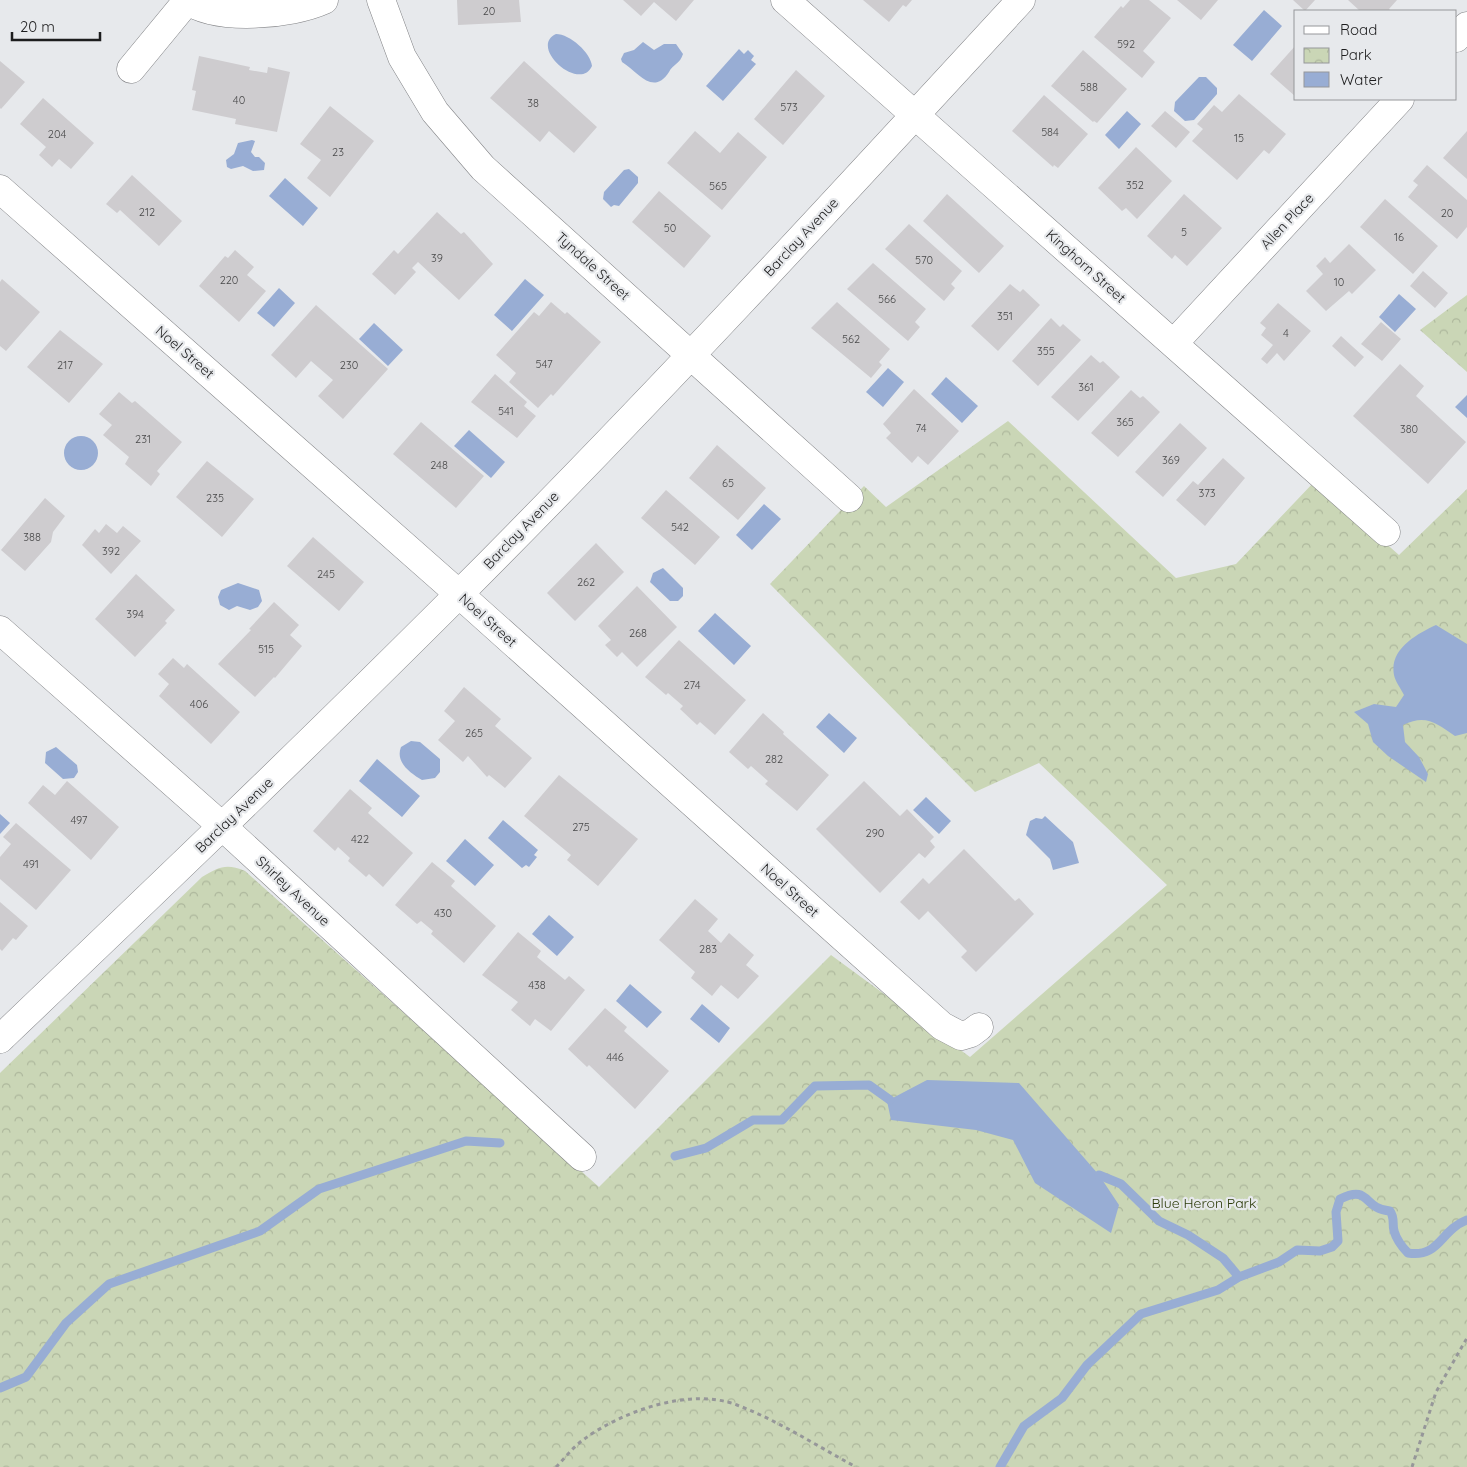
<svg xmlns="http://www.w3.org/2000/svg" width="1467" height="1467" font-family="Quicksand,sans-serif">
<defs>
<pattern id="park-crowns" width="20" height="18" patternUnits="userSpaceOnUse" patternTransform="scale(1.25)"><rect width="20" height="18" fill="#cad6b6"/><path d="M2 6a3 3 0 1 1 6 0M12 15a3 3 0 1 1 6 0" fill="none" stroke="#adb79c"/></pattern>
</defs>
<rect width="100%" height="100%" fill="#e7e9ec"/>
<path fill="url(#park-crowns)" d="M1467 295V372L1420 330Z
M1008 421 1176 578 1236 564 1315 481 1399 555 1467 489V1467H0V1073L202 877C219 867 226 863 245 871L599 1187 831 955 970 1057 1167 885 1039 763 975 792 770 584 864 486 886 507Z"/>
<path fill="#98add4" d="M1264 10 1282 26 1252 61 1233 45Z
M556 34C570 34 591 53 592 66 580 93 528 47 556 34Z
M643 42 654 50 664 44H676L683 54C680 64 673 64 669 72 653 96 639 73 622 62L621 59 624 53 634 50Z
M739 49 744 54 748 50 754 56 751 60 756 64 723 101 706 86Z
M1199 77H1206L1217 88V94L1194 120 1185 121 1174 111 1175 102Z
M1127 111 1141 124 1119 149 1105 135Z
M252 140 255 141 251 152 255 157H259L265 163 264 170 253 171 243 166 231 169 227 167 226 160 234 154 238 143Z
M629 169 638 177V183L619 206 614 205 611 207 603 199 604 192 624 170Z
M285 178 318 208 303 226 269 196Z
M525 279 544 295 512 331 494 315Z
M279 288 295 303 274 327 257 313Z
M1399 294 1416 309 1395 332 1379 317Z
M374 323 403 350 388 366 359 339Z
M888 368 904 382 883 407 866 392Z
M946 377 978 406 962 423 931 394Z
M1467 395V418L1455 407Z
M469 430 505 462 491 478 454 446Z
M64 453a17 17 0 1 1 34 0a17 17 0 1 1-34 0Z
M764 504 781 519 752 550 736 535Z
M663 568 683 588V596L678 601H670L650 582 653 573Z
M238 583 259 590 262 601 258 607 250 610 237 606 229 610 220 605 218 597 221 590Z
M715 613 751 646 734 665 698 631Z
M1436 625 1467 644V733L1455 736C1436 723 1426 714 1403 725L1405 742 1419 757 1428 774 1426 782 1388 756 1373 742 1368 724 1354 712 1374 704 1396 707 1404 695C1401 689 1395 681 1394 675 1389 649 1417 634 1436 625Z
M829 713 857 738 844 753 816 727Z
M411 741 420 742 440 759V772L435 778 422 780C410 773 395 762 401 747Z
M56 747 77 765 78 772 74 778 63 779 45 763 46 752Z
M377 759 420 796 402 817 359 781Z
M926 797 951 821 939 834 913 810Z
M0 814 10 823 0 834Z
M1045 816 1073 842 1079 863 1053 870 1050 859 1026 835 1030 821 1036 818 1042 819Z
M503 820 538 850 534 855 537 857 529 867 526 865 522 868 488 838Z
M465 839 494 865 475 886 446 861Z
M549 915 574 937 557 956 532 934Z
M630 984 662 1012 647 1028 616 1001Z
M702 1004 730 1028 719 1043 690 1019Z
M927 1080 1019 1083 1099 1175 1119 1205 1111 1233 1035 1183 1013 1140 976 1130 891 1120 887 1101Z"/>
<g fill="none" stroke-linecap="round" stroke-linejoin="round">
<path stroke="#98add4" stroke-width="9" d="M675 1156 706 1148 753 1120H782L815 1086 869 1085 890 1100
M1099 1175 1121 1184 1159 1221 1188 1235 1223 1258 1239 1277
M0 1388 26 1377 66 1323 109 1284 260 1231 319 1189 466 1141 500 1143
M1000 1467 1024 1426 1062 1398 1087 1365 1141 1314 1218 1290 1239 1277 1279 1262 1297 1250 1320 1251 1332 1247 1338 1241 1336 1212 1340 1199C1371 1184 1362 1209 1390 1211 1395 1218 1392 1223 1394 1231 1397 1241 1402 1247 1408 1253 1440 1258 1440 1230 1467 1220"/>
</g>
<path fill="#cecccf" d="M457 0H519L521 22 458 25Z
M623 0H694L676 21 654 2 641 16Z
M863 0H912L906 7 903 5 889 22Z
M1130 0H1149L1171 18 1143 51 1155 62 1142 78 1094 37 1121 6 1123 8Z
M1177 0H1218L1201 20Z
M1293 0H1315L1305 11Z
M1348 0H1397L1389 9 1391 11H1360Z
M1296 45V97L1270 74Z
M1083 50 1127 89 1097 123 1094 121 1093 122 1051 86Z
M199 56 250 67 249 70 267 73 268 67 290 72 277 132 235 124 236 119 192 110 196 91 192 90Z
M0 61 25 82 1 109 0 108Z
M524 61 597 127 574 153 549 131 540 142 490 98Z
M796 70 825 96 783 145 754 119Z
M1239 94 1286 134 1269 154 1264 150 1237 180 1192 141 1203 129 1197 124 1214 105 1222 112Z
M1044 95 1088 134 1058 168 1054 165 1053 167 1012 131Z
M43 98 94 143 71 169 59 159 52 167 39 155 46 147 20 124Z
M330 106 374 141 330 197 307 178 321 160 300 144Z
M1165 111 1190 132 1176 148 1151 126Z
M695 131 720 153 738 132 767 157 722 210 667 163Z
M1467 131V179L1443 158Z
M1136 147 1172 181 1137 219 1126 208 1122 211 1098 188Z
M1427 165 1467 200V227L1457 239 1408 197 1418 185 1413 181Z
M132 175 182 221 159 246 120 210 117 213 106 204Z
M659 191 711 236 684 268 632 222Z
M947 194 1004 246 979 273 923 221Z
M1184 194 1222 228 1187 266 1175 255 1172 259 1147 236Z
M1385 199 1438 246 1413 274 1360 227Z
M437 212 461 234 464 232 493 264 459 300 418 262 412 268 416 272 395 295 372 274 394 250 398 254Z
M909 224 962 271 951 284 955 288 944 301 885 249Z
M1349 244 1376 270 1352 294 1349 291 1326 311 1306 291 1323 274 1316 266 1325 257 1330 263Z
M235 250 254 267 247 275 266 291 239 322 199 286 225 256 228 258Z
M873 263 926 309 915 322 920 327 908 341 847 289Z
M1423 271 1448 293 1435 308 1410 286Z
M2 279 40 312 6 351 0 346V282Z
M1010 284 1020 292 1023 289 1040 305 998 351 971 326Z
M551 302 565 314 567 312 601 342 553 396 551 394 538 408 509 382 516 373 496 355 534 312 539 316Z
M837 302 890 349 879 362 882 365 871 378 811 328Z
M1278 303 1311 331 1284 361 1277 353 1267 364 1261 359 1273 345 1261 335 1266 328 1260 323Z
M316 305 388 369 343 419 318 396 333 380 311 361 296 378 271 355Z
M1051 318 1060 327 1063 324 1081 340 1038 386 1012 361Z
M1381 322 1401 339 1382 361 1361 344Z
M60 330 103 364 69 403 27 367Z
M1341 336 1364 357 1355 367 1332 346Z
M1091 355 1100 363 1103 361 1120 377 1078 421 1051 397Z
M1400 364 1424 386 1416 396 1466 442 1428 484 1353 416Z
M495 374 527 402 524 406 536 416 517 438 471 402Z
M914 389 959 431 928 465 918 456 912 463 886 438 891 433 883 424Z
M1131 390 1140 398 1143 396 1160 412 1118 457 1091 433Z
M119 392 132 403 135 401 182 442 157 471 160 474 151 486 125 464 129 457 103 435 112 425 99 414Z
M421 422 484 476 456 508 393 454Z
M1180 423 1207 448 1163 497 1135 472Z
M717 445 766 488 738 520 689 478Z
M1223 458 1245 478 1205 526 1176 500 1193 481 1198 485Z
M207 461 254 499 222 537 176 497Z
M666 490 720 537 695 565 641 518Z
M45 498 65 516 53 532 51 542 25 571 1 550Z
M106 524 117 533 123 526 141 541 111 574 82 545 95 529 99 533Z
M313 537 364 582 339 611 287 566Z
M596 543 624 572 575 621 547 593Z
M136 574 175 610 165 621 167 623 135 657 95 619Z
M637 586 677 627 637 667 622 652 617 657 605 645 611 640 598 626Z
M274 602 299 625 290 635 302 646 275 678 274 677 255 697 218 664 251 630 249 629Z
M679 640 746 700 715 735 700 722 697 725 680 709 683 706 668 693 666 695 645 677Z
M173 658 184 668 187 664 240 712 211 744 159 696 169 684 158 674Z
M464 687 501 719 495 726 532 758 505 788 489 775 487 777 468 756 463 762 438 740 455 721 444 711Z
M763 713 784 732 783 734 829 775 797 811 765 784 768 781 751 766 748 769 729 752Z
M559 775 638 839 598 886 567 860 571 855 524 816Z
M67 781 119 827 91 860 28 803 43 785 55 795Z
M864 781 900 816 907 809 934 837 930 841 935 847 925 858 919 853 880 893 816 829Z
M350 789 372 808 368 813 413 853 383 887 369 874 366 877 348 861 350 858 338 847 335 851 313 831Z
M16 823 71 870 36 910 0 879V857L11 844 3 837Z
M964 849 1015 901 1019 898 1034 914 976 972 961 957 967 951 928 911 919 920 900 902 923 878 929 884Z
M432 862 455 881 451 886 496 926 464 963 431 934 433 931 421 921 417 924 395 905Z
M695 899 718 919 708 931 721 943 729 933 754 955 746 965 759 976 738 999 721 985 712 996 691 978 695 972 659 940Z
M0 902 28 926 16 940 13 938 2 951 0 949Z
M518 932 541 951 537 957 565 980 569 976 585 990 551 1031 535 1019 530 1026 511 1010 518 1002 482 975Z
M605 1008 627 1027 624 1031 669 1071 635 1109 589 1065 587 1067 568 1049Z"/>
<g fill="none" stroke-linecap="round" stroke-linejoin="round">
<g stroke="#828386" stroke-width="29">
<path id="minor" d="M187 0C217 22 291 15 324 0
M381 0 402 57 435 112 483 168 849 498
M785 0 1386 532
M1456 38 1467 26
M131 69 187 1
M0 189 459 594 942 1026 961 1036 971 1033 979 1027
M1174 343 1400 99
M0 630 223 827 582 1157
M0 1039C154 892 307 746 457 596 651 402 836 201 1021 0"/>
</g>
<path stroke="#969799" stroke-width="3" stroke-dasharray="4 4" stroke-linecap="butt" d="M556 1467C565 1458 573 1447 583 1440 622 1411 690 1387 737 1405 779 1421 817 1446 856 1467
M1412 1467 1436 1392 1467 1338"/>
<use href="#minor" stroke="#fff" stroke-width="28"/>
</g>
<g text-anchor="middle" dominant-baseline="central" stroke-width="4.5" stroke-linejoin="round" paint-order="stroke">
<g font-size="11" fill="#49494a">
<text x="489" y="11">20</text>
<text x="1126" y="44">592</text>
<text x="1089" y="87">588</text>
<text x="239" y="100">40</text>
<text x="533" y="103">38</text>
<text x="789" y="107">573</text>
<text x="1050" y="132">584</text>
<text x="57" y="134">204</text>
<text x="1239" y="138">15</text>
<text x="338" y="152">23</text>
<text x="1135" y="185">352</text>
<text x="718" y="186">565</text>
<text x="147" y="212">212</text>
<text x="1447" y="213">20</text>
<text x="670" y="228">50</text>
<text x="1184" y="232">5</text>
<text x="1399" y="237">16</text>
<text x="437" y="258">39</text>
<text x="924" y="260">570</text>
<text x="229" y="280">220</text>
<text x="1339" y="282">10</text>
<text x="887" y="299">566</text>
<text x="1005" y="316">351</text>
<text x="1286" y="333">4</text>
<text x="851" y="339">562</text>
<text x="1046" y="351">355</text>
<text x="544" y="364">547</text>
<text x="65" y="365">217</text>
<text x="349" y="365">230</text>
<text x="1086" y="387">361</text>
<text x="506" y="411">541</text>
<text x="1125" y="422">365</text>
<text x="921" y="428">74</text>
<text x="1409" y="429">380</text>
<text x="143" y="439">231</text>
<text x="1171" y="460">369</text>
<text x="439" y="465">248</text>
<text x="728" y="483">65</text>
<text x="1207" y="493">373</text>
<text x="215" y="498">235</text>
<text x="680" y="527">542</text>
<text x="32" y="537">388</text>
<text x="111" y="551">392</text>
<text x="326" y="574">245</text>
<text x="586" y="582">262</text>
<text x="135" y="614">394</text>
<text x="638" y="633">268</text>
<text x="266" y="649">515</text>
<text x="692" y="685">274</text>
<text x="199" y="704">406</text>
<text x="474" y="733">265</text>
<text x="774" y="759">282</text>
<text x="79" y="820">497</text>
<text x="581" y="827">275</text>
<text x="875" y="833">290</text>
<text x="360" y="839">422</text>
<text x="31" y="864">491</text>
<text x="443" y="913">430</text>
<text x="708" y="949">283</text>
<text x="537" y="985">438</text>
<text x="615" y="1057">446</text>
</g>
<g font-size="14" fill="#1d1d1e" stroke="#e7e9ec">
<text transform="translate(1287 221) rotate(-47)">Allen Place</text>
<text transform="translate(801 237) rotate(-47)">Barclay Avenue</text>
<text transform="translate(593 266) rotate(42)">Tyndale Street</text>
<text transform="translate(1086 266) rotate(42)">Kinghorn Street</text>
<text transform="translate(185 352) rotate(41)">Noel Street</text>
<text transform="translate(521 530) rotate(-46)">Barclay Avenue</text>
<text transform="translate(488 620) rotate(42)">Noel Street</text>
<text transform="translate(234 815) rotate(-44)">Barclay Avenue</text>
<text transform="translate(790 890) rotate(42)">Noel Street</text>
<text transform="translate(293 891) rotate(43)">Shirley Avenue</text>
</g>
<g font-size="14" fill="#2d3c0a" stroke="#e7e9ec">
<text x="1204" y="1203">Blue Heron Park</text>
</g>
</g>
<rect x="1294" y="10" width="162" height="90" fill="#e7e9ec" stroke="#96979a"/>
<rect x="1304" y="26" width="25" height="8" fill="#ffffff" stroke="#96979a"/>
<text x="1340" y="35" font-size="15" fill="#1d1d1e">Road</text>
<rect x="1304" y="48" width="25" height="15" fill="url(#park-crowns)" stroke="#96979a"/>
<text x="1340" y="60" font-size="15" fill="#1d1d1e">Park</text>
<rect x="1304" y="72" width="25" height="15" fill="#98add4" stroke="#96979a"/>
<text x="1340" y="85" font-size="15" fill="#1d1d1e">Water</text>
<path d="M12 32v8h88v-8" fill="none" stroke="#1d1d1e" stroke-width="2.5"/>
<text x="20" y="32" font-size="15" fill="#1d1d1e" stroke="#e7e9ec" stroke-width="4" paint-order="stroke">20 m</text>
</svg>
